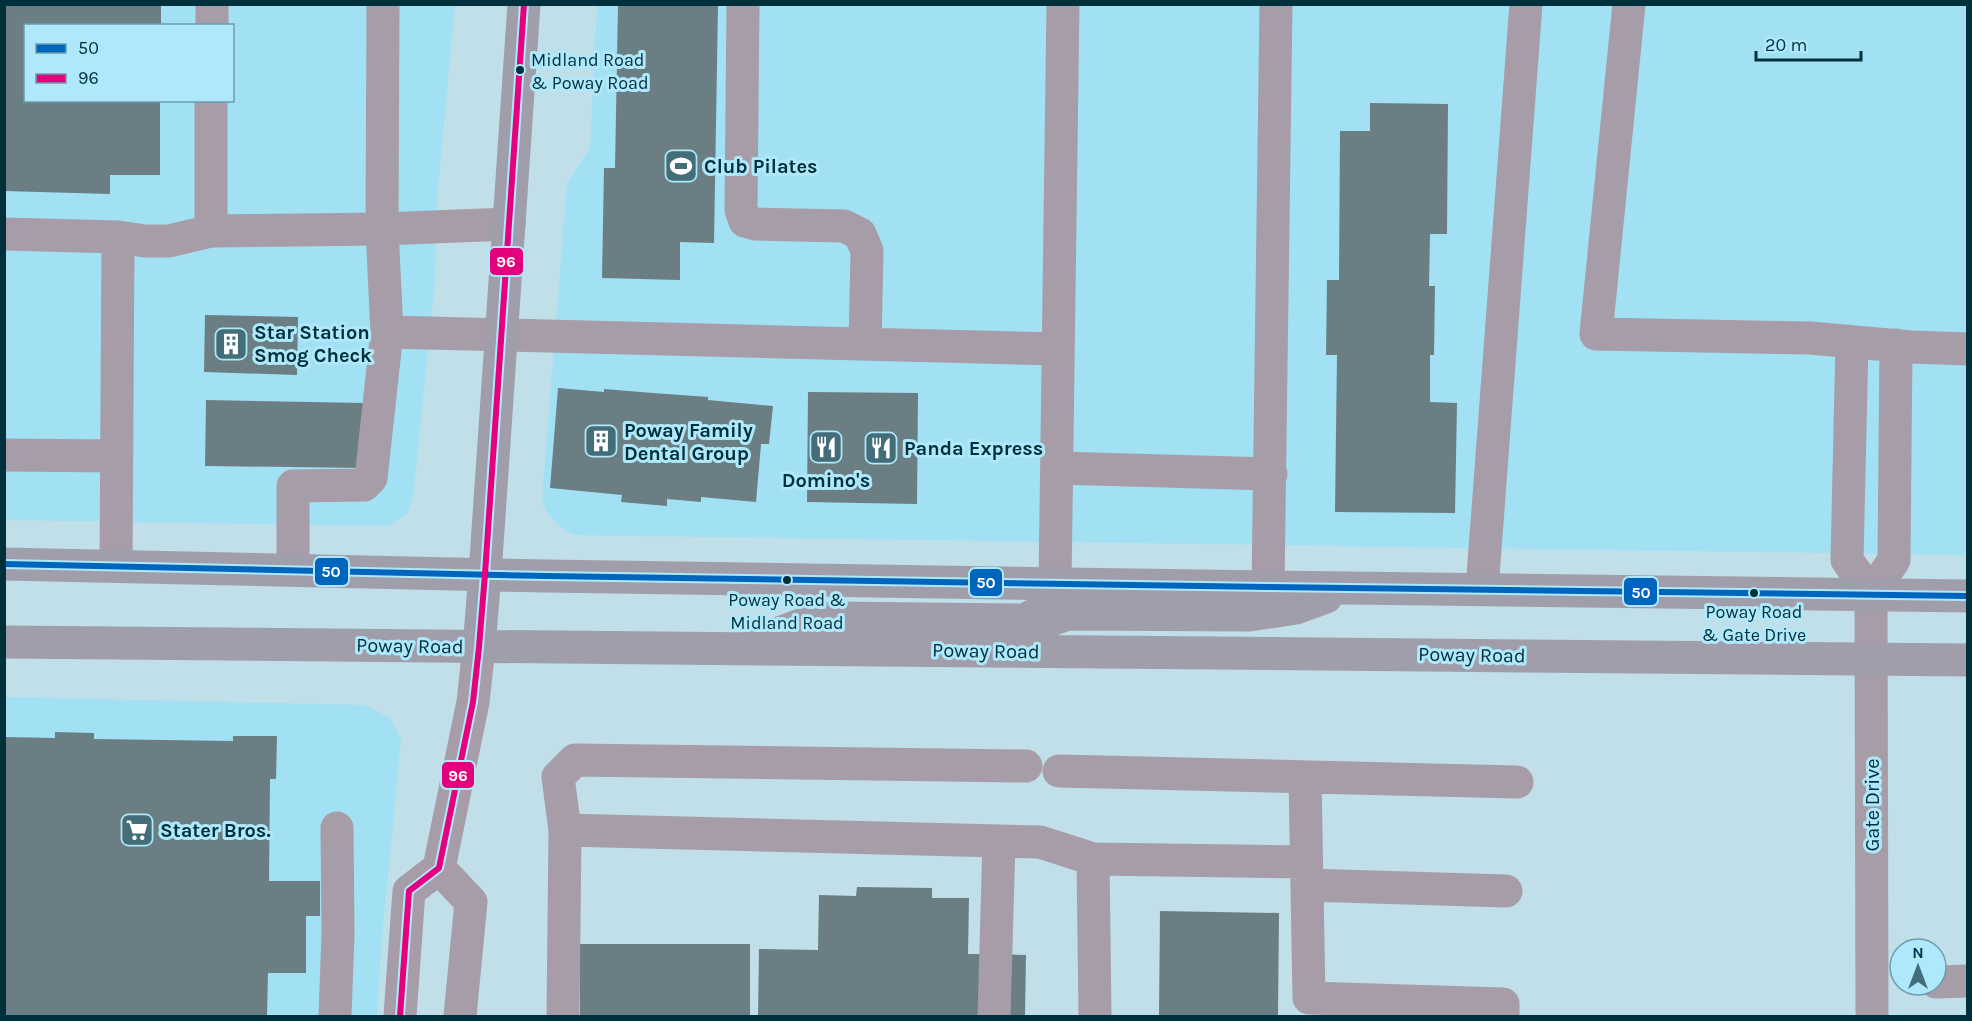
<svg xmlns="http://www.w3.org/2000/svg" width="1972" height="1021" font-family="Karla,sans-serif">
<rect width="100%" height="100%" fill="#c0dfe9"/>
<path fill="#a2e0f3" fill-rule="evenodd" d="M5 5H455L437 198 435 281 413 497 407 514 400 519 389 526 5 520ZM26 26H232V100H26Z
M597 5H1967V555L575 535 562 528 554 521 546 511 542 500 567 183 590 148Z
M5 697 364 705 390 718 401 739 381 949 377 1016H5Z"/>
<path fill="#6a7e84" d="M4 4H161V26H26V100H160V175H110V194L4 191Z
M618 4H718L714 243 680 242V280L602 278 604 168H615Z
M1370 103 1448 104 1447 234H1430L1429 286H1435L1434 355H1430V402L1457 403 1455 513 1335 512 1337 355H1326L1327 280H1339L1340 131H1370Z
M205 315 298 317 297 375 204 372Z
M558 388 604 392V389L653 393 708 397V400L773 406 769 444H761L756 502 701 497V502L667 499V506L621 502 622 495 550 488Z
M808 392 918 393 917 504 807 502Z
M206 400 364 403 363 468 205 466Z
M55 732 94 733V739L233 741V736H277L276 779H270L269 881H320V916H306V973H268L267 1016H4V737L55 738Z
M857 887 932 888V898H969L968 954 1026 955 1025 1016H758L759 949 818 950 819 895 856 896Z
M1160 911 1279 913 1278 1016H1159Z
M580 944H750V1016H580Z"/>
<g fill="none" stroke-linecap="round" stroke-linejoin="round">
<path stroke="#a69da8" stroke-width="33" d="M383 4 382 229 387 332
M743 4 741 210 745 221 756 224 844 226 860 234 867 251 865 344
M1629 4 1596 334 1810 338 1911 347 1968 349
M212 26V4
M211 231V100
M4 234 118 237 145 241H169L211 231 382 229 509 224
M1852 342 1847 560 1871 594
M4 455 117 456
M1057 468 1271 474
M116 566 118 237
M293 570V486L364 485 371 478 387 332 1058 349
M1055 584 1063 4
M1268 587 1276 4
M1482 589 1526 4
M1871 594 1872 1016
M1871 594 1894 560 1896 345
M1059 771 1517 782
M1305 777 1309 998 1503 1004V1016
M565 830 558 777 575 760 1026 766
M439 868 471 902 460 1016
M1307 885 1506 891
M1936 982 1968 981
M335 1016 338 934 337 828
M400 1016 409 891 439 868 473 702 479 647
M563 1016 565 830 1040 842 1093 859
M994 1016 999 841
M1095 1016 1093 859 1306 862"/>
<path stroke="#a09eab" stroke-width="33" d="M4 564 546 576 1268 587 1968 596
M4 642 1968 660
M755 642 806 623 832 618 1024 620 1038 613 1052 600
M479 647 485 574 524 4
M1029 651 1031 635 1053 619 1068 614 1250 615 1296 608 1326 597"/>
<g stroke="#afe8fa" stroke-width="10">
<path id="bus-1" d="M4 564 546 576 1268 587 1968 596"/>
</g>
<g stroke="#afe8fa" stroke-width="10">
<path id="bus-2" d="M400 1016 409 891 439 868 473 702 479 647 485 574 524 4"/>
</g>
<use href="#bus-1" stroke="#0065bd" stroke-width="6"/>
<use href="#bus-2" stroke="#e5007d" stroke-width="6"/>
</g>
<defs>
<g id="stadium-square" transform="scale(1.725)"><rect x="-9" y="-9" width="18" height="18" rx="4" fill="#436d79" stroke="#afe8fa"/><path d="M0-5a6.5 5 0 1 0 0 10a6.5 5 0 1 0 0-10ZM-3.5-1.8h7v3.6h-7Z" fill="#fff"/></g>
<g id="building-square" transform="scale(1.725)"><rect x="-9" y="-9" width="18" height="18" rx="4" fill="#436d79" stroke="#afe8fa"/><path d="M-4-6H4V6H1V3H-1V6H-4ZM-2.5-4.3h1.7v1.8h-1.7ZM.8-4.3h1.7v1.8H.8ZM-2.5-1h1.7V.8h-1.7ZM.8-1h1.7V.8H.8Z" fill="#fff"/></g>
<g id="restaurant-square" transform="scale(1.725)"><rect x="-9" y="-9" width="18" height="18" rx="4" fill="#436d79" stroke="#afe8fa"/><path d="M-5-6h1v4h1v-4h1v4h1v-4h1v5L-1.5 .5V6h-2V.5L-5-1ZM5-6V6H3V1.5H1.5Q1.5-4 5-6Z" fill="#fff"/></g>
<g id="supermarket-square" transform="scale(1.725)"><rect x="-9" y="-9" width="18" height="18" rx="4" fill="#436d79" stroke="#afe8fa"/><path d="M-6-5.5h2.5l.6 2H6L4.5 2H-2.5L-4.4-4H-6ZM-1.5 3.2a1.3 1.3 0 1 0 .1 0ZM3 3.2a1.3 1.3 0 1 0 .1 0Z" fill="#fff"/></g>
</defs>
<g fill-rule="evenodd">
<use href="#stadium-square" x="681" y="166"/>
<use href="#building-square" x="231" y="344"/>
<use href="#building-square" x="601" y="441"/>
<use href="#restaurant-square" x="826" y="447"/>
<use href="#restaurant-square" x="881" y="448"/>
<use href="#supermarket-square" x="137" y="830"/>
</g>
<g fill="#00303c" stroke="#afe8fa" stroke-width="2">
<circle cx="520" cy="70" r="5"/>
<circle cx="787" cy="580" r="5"/>
<circle cx="1754" cy="593" r="5"/>
</g>
<g text-anchor="middle" dominant-baseline="central" stroke-width="6" stroke-linejoin="round" paint-order="stroke">
<g font-size="18" fill="#00303c" stroke="#afe8fa">
<text x="531" y="60" text-anchor="start">Midland Road<tspan x="531" dy="23">&amp; Poway Road</tspan></text>
<text x="787" y="600">Poway Road &amp;<tspan x="787" dy="23">Midland Road</tspan></text>
<text x="1754" y="612">Poway Road<tspan x="1754" dy="23">&amp; Gate Drive</tspan></text>
</g>
<g font-size="20" font-weight="bold" fill="#00303c" stroke="#afe8fa" text-anchor="start">
<text x="704" y="166">Club Pilates</text>
<text x="254" y="332">Star Station<tspan x="254" dy="23">Smog Check</tspan></text>
<text x="624" y="430">Poway Family<tspan x="624" dy="23">Dental Group</tspan></text>
<text x="904" y="448">Panda Express</text>
<text x="826" y="480" text-anchor="middle">Domino's</text>
<text x="160" y="830">Stater Bros.</text>
</g>
<g font-size="20" fill="#00303c" stroke="#afe8fa">
<text transform="translate(410 646) rotate(1)">Poway Road</text>
<text transform="translate(986 651) rotate(1)">Poway Road</text>
<text transform="translate(1472 655) rotate(1)">Poway Road</text>
<text transform="translate(1872 805) rotate(-90)">Gate Drive</text>
</g>
</g>
<g stroke="#afe8fa" stroke-width="2">
<rect x="489" y="247" width="35" height="29" rx="6" fill="#e5007d"/>
<rect x="314" y="557" width="35" height="29" rx="6" fill="#0065bd"/>
<rect x="969" y="568" width="34" height="29" rx="6" fill="#0065bd"/>
<rect x="1623" y="577" width="35" height="29" rx="6" fill="#0065bd"/>
<rect x="441" y="761" width="34" height="28" rx="6" fill="#e5007d"/>
</g>
<g font-size="16" text-anchor="middle" font-weight="bold" fill="#fff">
<text x="506" y="267">96</text>
<text x="331" y="577">50</text>
<text x="986" y="588">50</text>
<text x="1641" y="598">50</text>
<text x="458" y="781">96</text>
</g>
<rect width="1972" height="1021" fill="none" stroke="#00303c" stroke-width="12"/>
<rect x="24" y="24" width="210" height="78" fill="#afe8fa" stroke="#699eae" stroke-width="1.5"/>
<rect x="36" y="44" width="30" height="9" fill="#0065bd" stroke="#699eae" stroke-width="1.5"/>
<text x="78" y="54" font-size="18" fill="#00303c">50</text>
<rect x="36" y="74" width="30" height="9" fill="#e5007d" stroke="#699eae" stroke-width="1.5"/>
<text x="78" y="84" font-size="18" fill="#00303c">96</text>
<g transform="translate(1918 967)"><circle r="28" fill="#afe8fa" stroke="#699eae" stroke-width="1.5"/>
<path d="M0-4.5L10 22L0 15L-10 22Z" fill="#436d79"/>
<text y="-9" font-size="16" font-weight="bold" text-anchor="middle" fill="#00303c">N</text>
</g>
<path d="M1756 51v9h105v-9" fill="none" stroke="#00303c" stroke-width="3"/>
<text x="1765" y="51" font-size="18" fill="#00303c" stroke="#afe8fa" stroke-width="4.5" paint-order="stroke">20 m</text>
</svg>
